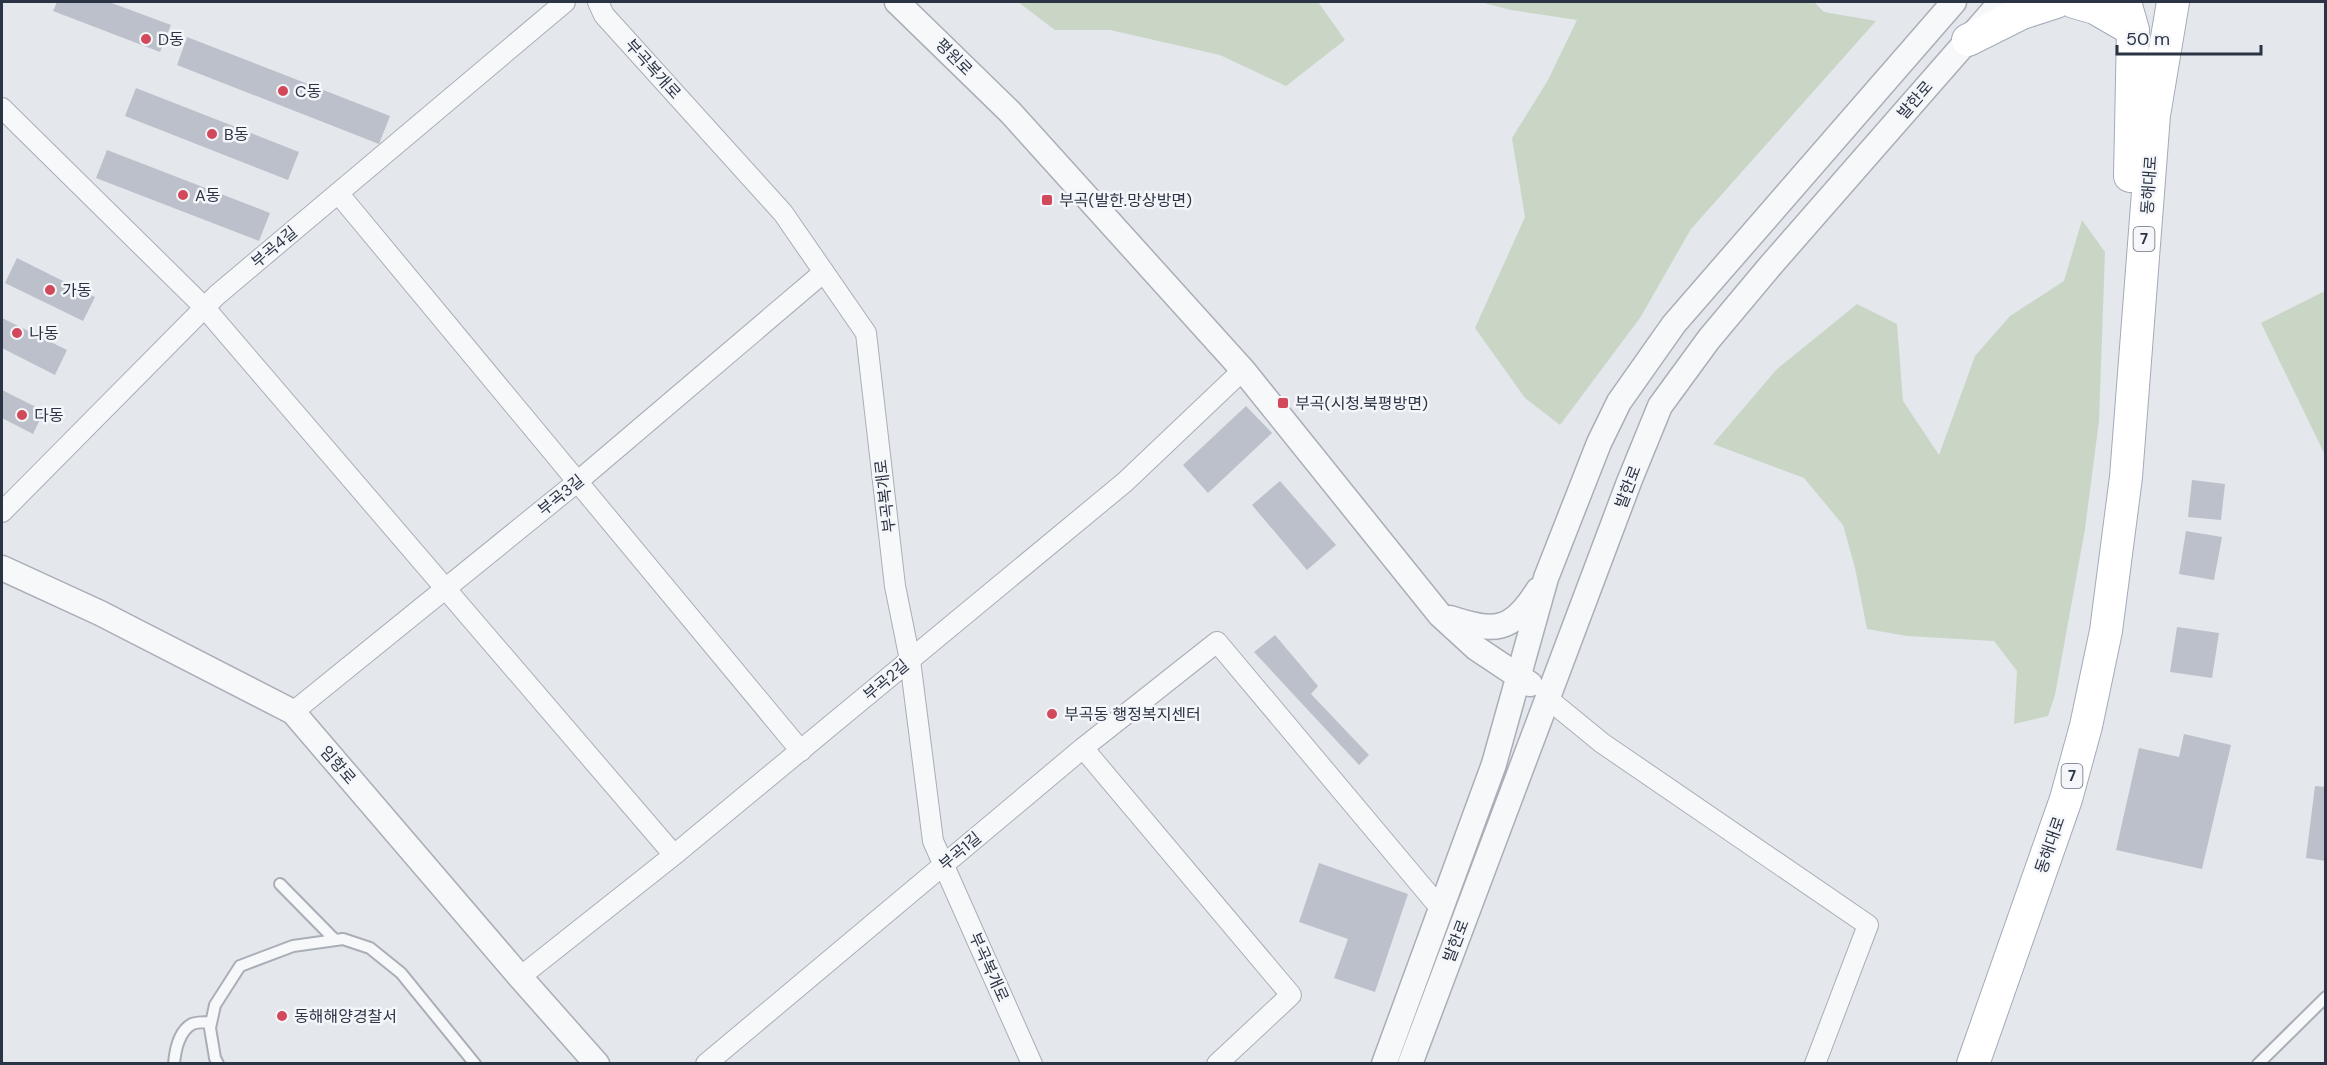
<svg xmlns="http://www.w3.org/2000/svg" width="2327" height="1065" font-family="'DM Sans','Noto Sans KR',sans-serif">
<rect width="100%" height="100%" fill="#e4e7ec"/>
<path fill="#c9d6c5" d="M1018 2H1318L1345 40 1286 86 1220 55 1110 30H1055Z
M1480 2H1814L1824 12 1876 21 1691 229 1640 318 1560 425 1525 398 1475 328 1525 217 1512 138 1548 80 1577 20 1511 10Z
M2082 220 2105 252 2099 421 2085 529 2055 695 2048 716 2014 724 2017 671 1994 641 1907 636 1867 629 1855 568 1843 525 1804 478 1713 444 1776 370 1857 304 1897 324 1903 401 1939 455 1975 356 2010 316 2064 281Z
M2325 291V455L2261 323Z"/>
<path fill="#bbc0ca" d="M57 2H109L171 25 160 52 53 11Z
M187 37 390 116 379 144 177 65Z
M136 88 299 152 288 180 125 116Z
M107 150 270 213 259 241 96 178Z
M17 258 95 297 83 321 5 283Z
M2 318 67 350 55 375 2 348Z
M2 390 44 411 33 434 2 418Z
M1246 406 1272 433 1208 493 1183 465Z
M2192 480 2225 484 2221 520 2188 517Z
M1280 481 1336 545 1307 570 1252 505Z
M2186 531 2222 537 2214 580 2179 574Z
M2177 627 2219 633 2212 678 2170 672Z
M1275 635 1318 686 1311 694 1369 755 1359 765 1254 652Z
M2184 734 2231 745 2202 869 2116 850 2139 748 2179 757Z
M2315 786 2326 787V861L2306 858Z
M1319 863 1408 894 1375 992 1334 978 1348 939 1299 922Z"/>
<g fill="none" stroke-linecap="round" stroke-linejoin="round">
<g stroke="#a9aeb7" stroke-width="14">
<path id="service" d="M280 884 335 940
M174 1064C175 1051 179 1031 192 1024 197 1022 206 1022 211 1022
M218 1064 215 1058 210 1028 215 1005 240 966 293 946 343 939 370 948 401 973 475 1064
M2258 1064 2326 997"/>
</g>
<g stroke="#a9aeb7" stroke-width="22">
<path id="minor" d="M598 2 604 15 783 213 866 333 895 586 910 660 933 841 1032 1064
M2 108 204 307 674 855
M338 193 801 751
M2 512 217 295 565 2
M1547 698 1602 743 1868 925 1815 1064
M293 712 577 482 824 272
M1083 748 1291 995 1217 1064
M520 977 674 855 1125 482 1243 370
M706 1064 1083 748 1217 642 1441 909"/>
</g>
<g stroke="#a9aeb7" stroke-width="27">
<path id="tertiary" d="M897 2 1011 113 1243 370 1440 615 1476 648 1530 684
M2 568 100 613 293 712 520 977 597 1064
M1450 618C1495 633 1512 632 1538 590
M1384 1064 1494 764 1546 578 1599 443 1619 402 1674 324 1954 2
M1410 1064 1629 482 1660 406 1709 339 1771 265 2001 2"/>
</g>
<g stroke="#a3abb8" stroke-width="34">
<path id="primary" d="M2074 2 2095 8 2133 30
M2125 2 2133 30 2130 176
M1968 40 2022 13 2056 2
M1973 1064 2066 799 2086 726 2106 631 2126 477 2154 115 2173 2"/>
</g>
<use href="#service" stroke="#f7f8fa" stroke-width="10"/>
<use href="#minor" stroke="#f7f8fa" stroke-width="20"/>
<use href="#tertiary" stroke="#f7f8fa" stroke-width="24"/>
<use href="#primary" stroke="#fff" stroke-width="32"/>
</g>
<g fill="#d1495b" stroke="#f4f6f9" stroke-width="2">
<circle cx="146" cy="39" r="6"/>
<circle cx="283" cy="91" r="6"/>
<circle cx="212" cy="134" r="6"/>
<circle cx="183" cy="195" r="6"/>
<rect x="1041" y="194" width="12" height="12" rx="3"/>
<circle cx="50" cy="290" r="6"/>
<circle cx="17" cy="333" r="6"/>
<rect x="1277" y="397" width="12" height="12" rx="3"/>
<circle cx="22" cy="415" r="6"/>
<circle cx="1052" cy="714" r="6"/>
<circle cx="282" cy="1016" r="6"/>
</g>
<g text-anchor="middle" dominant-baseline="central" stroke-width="5" stroke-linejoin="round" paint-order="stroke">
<g fill="#f4f6f9" stroke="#676e7b" stroke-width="1.5">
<rect x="2133.5" y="227" width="21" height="24" rx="4.5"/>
<rect x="2061.5" y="764" width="21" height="24" rx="4.5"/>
</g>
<g font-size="15" font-weight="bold" fill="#2b3445">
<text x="2144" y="239">7</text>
<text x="2072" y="776">7</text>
</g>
<g font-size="16" fill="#2b3445" stroke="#f4f6f9" text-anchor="start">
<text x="158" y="39">D동</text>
<text x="295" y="91">C동</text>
<text x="224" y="134">B동</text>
<text x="195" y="195">A동</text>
<text x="1059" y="200">부곡(발한.망상방면)</text>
<text x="62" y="290">가동</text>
<text x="29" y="333">나동</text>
<text x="1295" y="403">부곡(시청.북평방면)</text>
<text x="34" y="415">다동</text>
<text x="1064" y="714">부곡동 행정복지센터</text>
<text x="294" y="1016">동해해양경찰서</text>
</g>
<g font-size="16" fill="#2b3445" stroke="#f4f6f9">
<text transform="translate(954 57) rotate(45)">평원로</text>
<text transform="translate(653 69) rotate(48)">부곡복개로</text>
<text transform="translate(1915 100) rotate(-49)">발한로</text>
<text transform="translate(2149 185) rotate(-86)">동해대로</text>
<text transform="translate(274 247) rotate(-40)">부곡4길</text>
<text transform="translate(1628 487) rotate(-69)">발한로</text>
<text transform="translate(561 495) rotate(-39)">부곡3길</text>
<text transform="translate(885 496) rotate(-97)">부곡복개로</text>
<text transform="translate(886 680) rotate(-40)">부곡2길</text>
<text transform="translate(338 765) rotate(49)">임항로</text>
<text transform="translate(2050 845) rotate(-71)">동해대로</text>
<text transform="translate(960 851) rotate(-40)">부곡1길</text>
<text transform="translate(1456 941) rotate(-69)">발한로</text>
<text transform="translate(989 967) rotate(66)">부곡복개로</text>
</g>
</g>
<rect width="2327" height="1065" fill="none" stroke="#2b3445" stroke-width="6"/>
<path d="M2117 45v9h144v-9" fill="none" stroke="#2b3445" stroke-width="3"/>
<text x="2126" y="45" font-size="18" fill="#2b3445" stroke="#f4f6f9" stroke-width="4.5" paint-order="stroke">50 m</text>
</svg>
